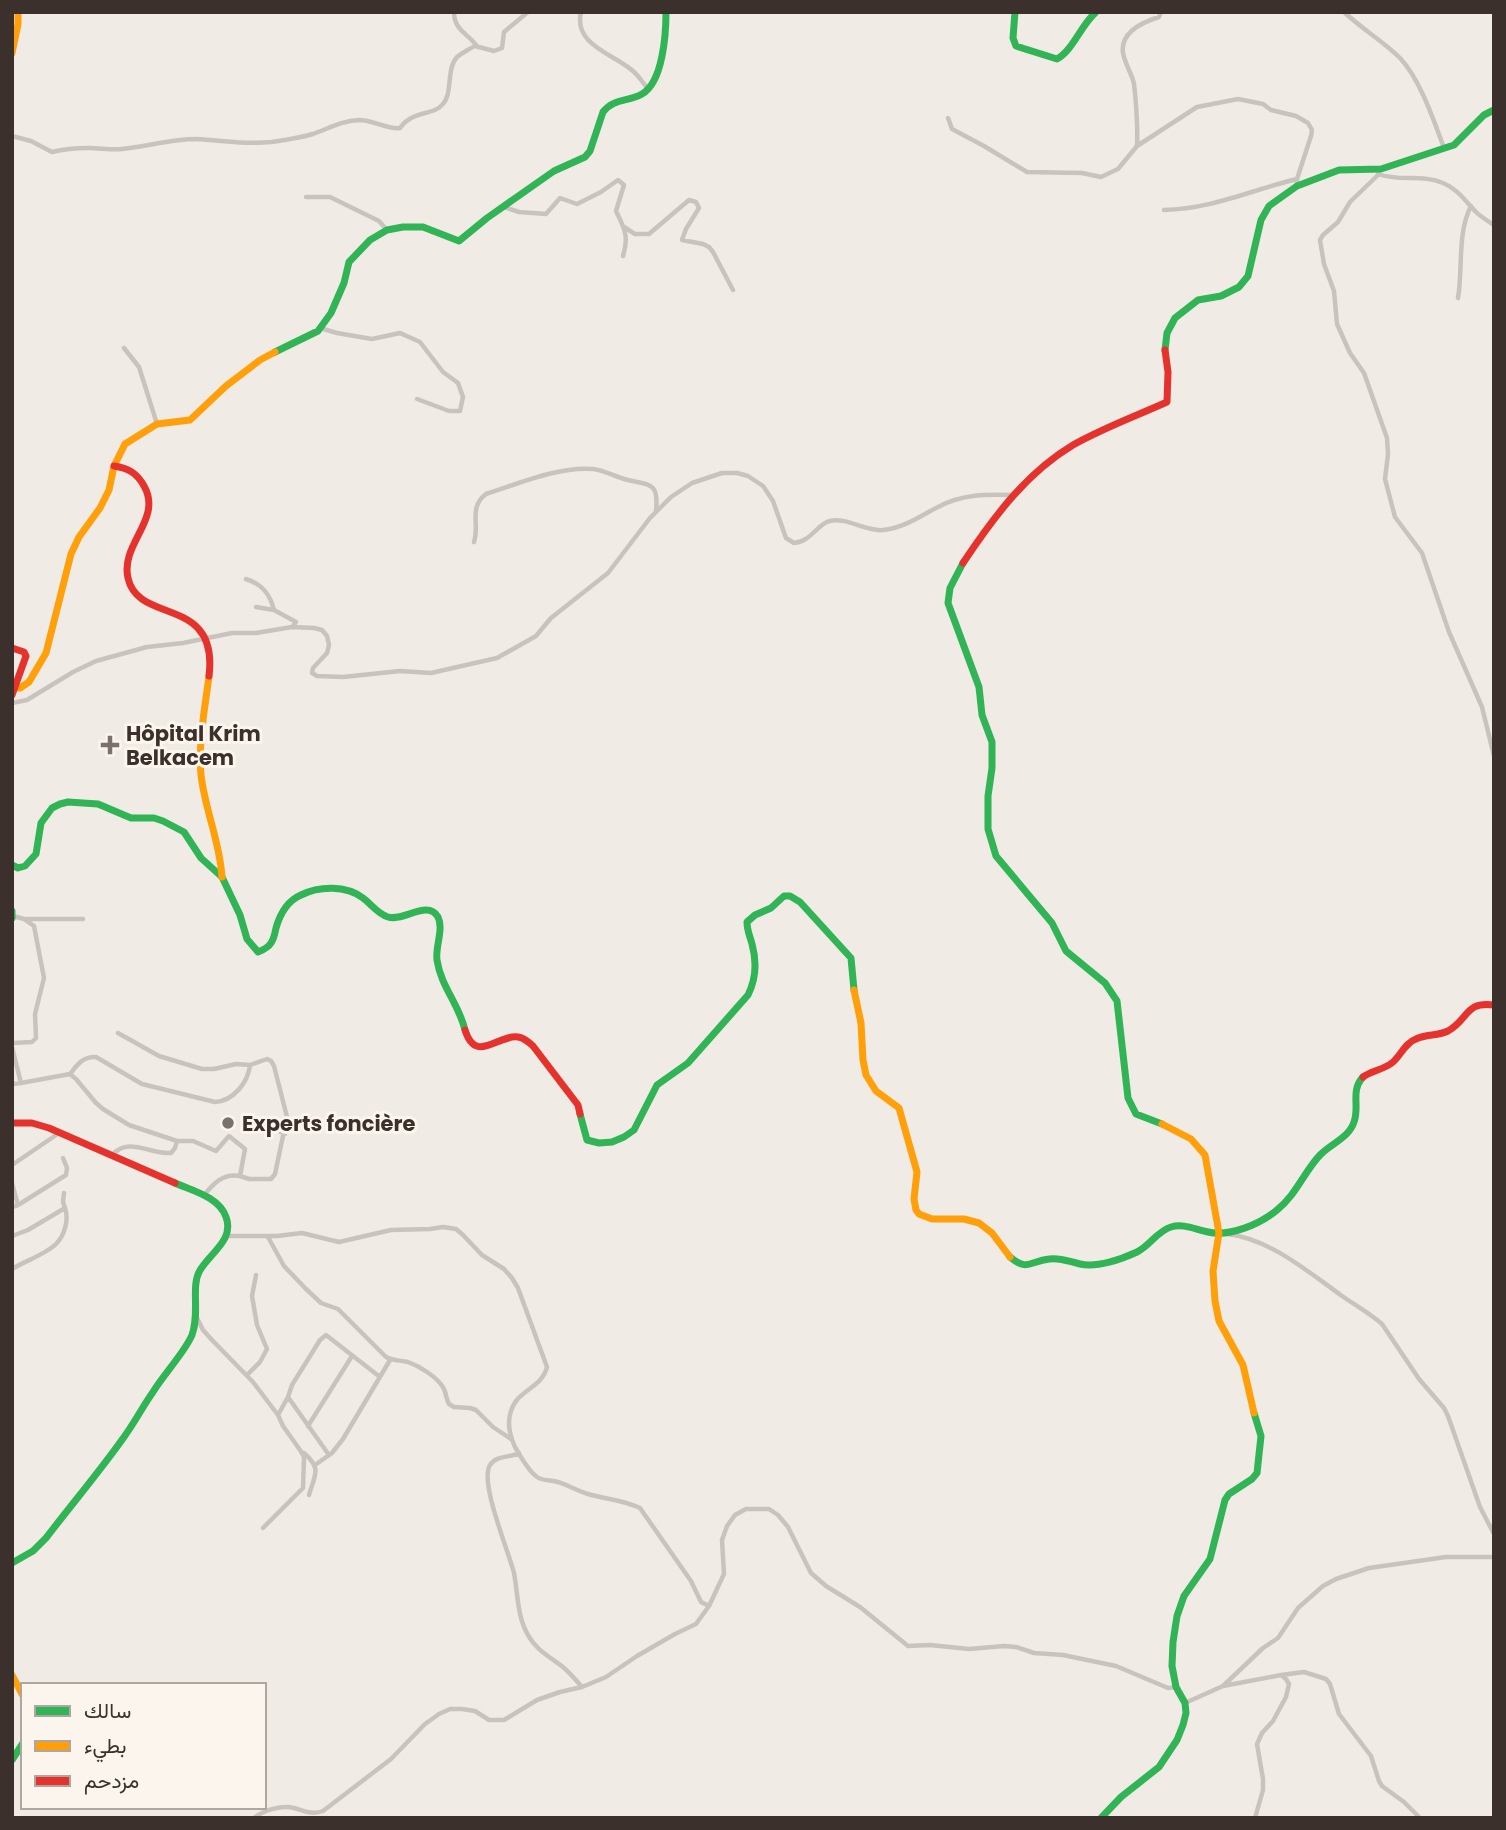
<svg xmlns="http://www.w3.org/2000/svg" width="1506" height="1830" font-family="Poppins,Vazirmatn,sans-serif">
<rect width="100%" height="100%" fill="#f0ebe5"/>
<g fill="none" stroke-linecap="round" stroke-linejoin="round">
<path stroke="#c9c3be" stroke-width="4.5" d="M581 12C573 45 614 54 633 71 639 76 643 83 648 89
M1344 12C1362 29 1383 41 1400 58 1420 79 1434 121 1444 148
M475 46 494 51 502 48 504 32 528 12
M948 118 952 129 984 146 1027 172 1082 173 1101 177 1118 169 1137 146 1197 107 1238 99 1263 104 1271 110 1296 116 1308 123 1312 130 1311 136 1297 179V186
M12 136 31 141 52 152C64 149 77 148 89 148 100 148 111 150 122 149 146 147 171 139 196 139 221 140 246 145 271 142 285 140 300 138 313 134 330 128 340 121 359 120 373 120 389 130 400 128 412 110 434 116 443 104 453 93 446 69 457 57 462 53 470 49 476 45 467 33 454 30 454 12
M1137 145C1138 130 1136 100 1134 84 1132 74 1125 64 1123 53 1120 32 1143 22 1159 17L1161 12
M1378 174C1399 182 1423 174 1443 183 1458 189 1465 201 1476 212 1481 217 1488 221 1494 225
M1379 174 1350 202 1338 222 1323 235 1320 240 1324 264 1334 291 1337 324 1350 353 1364 373 1387 438 1388 454 1385 479 1395 517 1422 553 1449 632 1482 707 1494 756
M306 197H330L379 221 387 230
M504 207 519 212 546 214 560 198 577 204 601 192 618 180 624 185 616 211C625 229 629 237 623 256
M1164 210C1212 209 1251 190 1297 179
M624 227 635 234H649L689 200 696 202 699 208 686 229 682 240 703 244 709 247 713 252 733 290
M1458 298C1463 269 1457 233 1471 206
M320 328 337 333 372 339 400 333 420 342 443 372 458 383 463 397 460 411H449L417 399
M124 348 139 367 157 424
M474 542C480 524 468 508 486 494 518 484 559 466 593 469 603 470 614 476 624 479 649 486 659 480 656 511
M246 579C262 584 270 594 274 610L296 622 293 626
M256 607 274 610
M12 703 27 700 73 672 96 661 147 647 183 643 232 633H256L292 627 314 628 322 630 327 636 329 645 327 653 313 668 312 673 317 676 343 677 400 671 431 673 497 658 536 636 551 618 608 573 650 518 671 497 692 483 722 473H737L748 476 763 486 773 501 786 538 794 543C812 541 818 523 830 521 848 517 865 532 883 530 904 528 920 516 938 507 962 494 987 494 1013 495
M24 919H83
M118 1033 159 1056 202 1069H214L236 1064 250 1065
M12 1043 32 1042 36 1038 35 1014 44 978 34 926 24 919 13 916
M12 1047 21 1083 12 1084
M70 1074C77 1065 83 1056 96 1057L142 1084 215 1102C233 1101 248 1083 250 1065L267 1059 271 1061 274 1066 287 1117 275 1174 271 1179H249L240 1176
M21 1083 70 1074 76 1079 96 1103 103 1109 129 1125 177 1141 175 1148 171 1153C151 1155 129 1136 112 1155
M250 1118 285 1134
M177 1141H193L216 1151 229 1136 245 1149 240 1176C223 1173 214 1183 204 1195
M12 1165 59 1133
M12 1183 18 1205 12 1207
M64 1193 63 1202 65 1208
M18 1205 66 1175 67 1168 63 1158
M1227 1234C1270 1239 1307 1271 1342 1296 1355 1305 1369 1313 1382 1324L1419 1379 1444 1408 1448 1416 1480 1507 1494 1534
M12 1236 28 1230 65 1208C69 1219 65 1235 56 1244 46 1254 25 1261 12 1269
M226 1236H277L302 1233 339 1242 391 1230 430 1229 443 1227 456 1229 462 1234 482 1255 504 1269 512 1278 518 1288 547 1367C542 1388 517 1390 511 1411 507 1422 510 1436 515 1447 521 1457 528 1471 537 1477 543 1481 551 1480 558 1482 568 1485 577 1491 588 1494 605 1499 624 1500 640 1508L691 1581 701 1602 709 1606
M268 1237 284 1266 306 1289 321 1303 338 1309 386 1357C393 1361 400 1360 408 1362 419 1366 438 1377 444 1389 446 1393 446 1399 449 1404L454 1407 470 1408 476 1410 493 1427 511 1439
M197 1318 203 1330 212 1340 253 1382 278 1415 283 1426 300 1450 304 1457 303 1488 263 1528
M247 1375 260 1362 267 1349 257 1325 252 1296 256 1275
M288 1397 329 1455
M278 1415 288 1397 292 1385 320 1340 326 1335 380 1377
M308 1426 352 1356
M304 1453C322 1469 315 1474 309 1495
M519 1453C510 1458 496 1455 490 1465 479 1482 509 1552 514 1573 518 1594 517 1616 528 1635 536 1650 550 1657 563 1667 570 1673 576 1680 582 1687
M315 1465 332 1453 343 1439 390 1360
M1281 1675 1304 1672 1326 1679 1330 1684 1339 1714 1371 1756 1379 1781 1382 1786 1404 1802 1420 1818
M1223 1686 1263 1648 1278 1638 1298 1608 1323 1586 1336 1579 1369 1568 1446 1557H1494
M1185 1703 1223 1686 1281 1675 1286 1679 1289 1684 1286 1697 1273 1721 1262 1733 1257 1744 1263 1779V1790L1255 1818
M254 1818C264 1810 281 1805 294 1808 305 1811 312 1815 323 1811L391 1759 425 1724 439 1714 450 1709H462L475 1711 489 1720H504L537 1700 560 1692 582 1687 606 1677 637 1656 675 1634 696 1624 709 1606 724 1574 722 1540 727 1526 735 1515 746 1509H769L778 1515 788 1527 811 1573 826 1586 860 1607 908 1646 930 1645 969 1649 1004 1646 1016 1647 1034 1653 1063 1655 1116 1666 1168 1688 1176 1687"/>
<path stroke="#30b455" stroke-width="7" d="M1015 12 1013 38 1016 46 1057 59C1073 50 1081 25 1096 12
M1165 350 1167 333 1175 318 1198 300 1221 296 1239 287 1248 276 1261 220 1269 206 1297 186 1339 170 1381 169 1454 145 1484 115 1494 110
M275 352 318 331 331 313 344 283 349 262 370 240 387 230 403 227H423L459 241 487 218 554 171 585 157 590 151 603 112C614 98 628 102 642 94 663 82 666 34 666 12
M963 563 950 588 948 603 979 687 982 715 992 742V768L988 796V829L996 856 1052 923 1066 951 1105 983 1117 1001 1128 1098 1136 1114 1162 1124
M12 865 18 868 25 866 36 854 41 823 52 808 60 804 68 802 98 804 131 818H154L163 821 184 832 201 858 222 877 240 915 247 939 258 952C263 950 268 948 271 943 274 939 275 933 276 928 280 914 287 901 301 895 319 886 346 885 363 898 371 904 378 914 388 917 403 922 428 899 438 917 444 929 435 947 437 960 441 987 459 1004 465 1030
M12 911V918
M580 1114 587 1140 599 1143 612 1142 624 1137 634 1130 657 1085 688 1063 748 995C756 979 757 962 752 944 750 936 747 931 747 922L755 915 771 908 784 896H790L800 902 851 958 854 990
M1010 1257C1028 1272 1030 1261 1049 1259 1060 1257 1070 1262 1080 1264 1097 1268 1122 1259 1137 1252 1150 1246 1157 1231 1171 1227 1184 1223 1196 1230 1208 1232 1230 1237 1260 1224 1277 1210 1296 1195 1304 1172 1320 1155 1330 1144 1349 1138 1354 1122 1360 1106 1350 1091 1363 1077
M12 1563 33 1551 46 1538C72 1504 100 1471 124 1437 135 1422 143 1406 153 1392 163 1375 185 1352 192 1335 200 1313 191 1288 199 1272 208 1254 235 1241 226 1217 219 1197 193 1191 175 1183
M12 1760 23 1743
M1101 1818 1121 1797 1159 1767 1177 1740 1183 1725 1186 1713 1185 1703 1176 1687 1172 1666 1173 1642 1177 1616 1184 1596 1210 1559 1225 1500 1229 1494 1252 1479 1257 1473 1261 1436 1254 1413"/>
<path stroke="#ff9f0a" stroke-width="7" d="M12 53 18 24V12
M209 676C205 708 198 742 201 775 205 810 220 842 222 877
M15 687 20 688 29 682 46 653 71 554 79 537 100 508 109 490 114 466 125 444 157 424 190 420 226 386 260 360 275 352
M854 990 861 1023 863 1060 866 1075 876 1091 899 1108 917 1172 914 1199 916 1210 919 1214 932 1219H964L979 1223 992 1233 1010 1257
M1162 1124 1191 1139 1205 1155 1219 1233 1213 1271 1215 1301 1219 1321 1243 1365 1254 1413
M12 1675 23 1696"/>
<path stroke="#e5322d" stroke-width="7" d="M114 466C128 468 137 473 144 486 163 519 120 544 128 578 138 625 219 595 209 676
M963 563C993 518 1026 473 1073 445 1103 428 1136 416 1167 402L1168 372 1165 350
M12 648 24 652 26 656 12 695
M465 1030C476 1065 498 1034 518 1037 525 1038 528 1042 533 1046L578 1105 580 1114
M1363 1077C1372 1070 1384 1070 1393 1062 1401 1055 1405 1043 1416 1039 1426 1034 1438 1036 1448 1031 1469 1019 1465 1001 1494 1005
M12 1123H32L49 1128 175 1183"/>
</g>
<g fill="#7a716c" stroke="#fbf5ee" stroke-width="2.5">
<path d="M106.5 734.5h7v7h7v7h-7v7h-7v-7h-7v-7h7z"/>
<circle cx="228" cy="1123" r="7"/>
</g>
<g text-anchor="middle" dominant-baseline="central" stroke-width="6" stroke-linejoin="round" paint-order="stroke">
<g font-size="21" font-weight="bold" fill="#3b302b" stroke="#fbf5ee" text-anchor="start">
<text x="126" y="733">Hôpital Krim<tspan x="126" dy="24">Belkacem</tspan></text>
<text x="242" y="1123">Experts foncière</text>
</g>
</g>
<rect width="1506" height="1830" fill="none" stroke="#3b302b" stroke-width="28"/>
<rect x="21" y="1683" width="245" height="126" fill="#fbf5ee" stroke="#aea6a0" stroke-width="2"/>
<rect x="35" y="1706" width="35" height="10" fill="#30b455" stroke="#aea6a0" stroke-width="2"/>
<text x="84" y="1718" font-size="21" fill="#3b302b">سالك</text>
<rect x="35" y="1741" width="35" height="10" fill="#ff9f0a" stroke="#aea6a0" stroke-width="2"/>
<text x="84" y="1753" font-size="21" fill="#3b302b">بطيء</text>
<rect x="35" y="1776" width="35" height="10" fill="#e5322d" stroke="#aea6a0" stroke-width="2"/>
<text x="84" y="1788" font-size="21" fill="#3b302b">مزدحم</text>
</svg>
